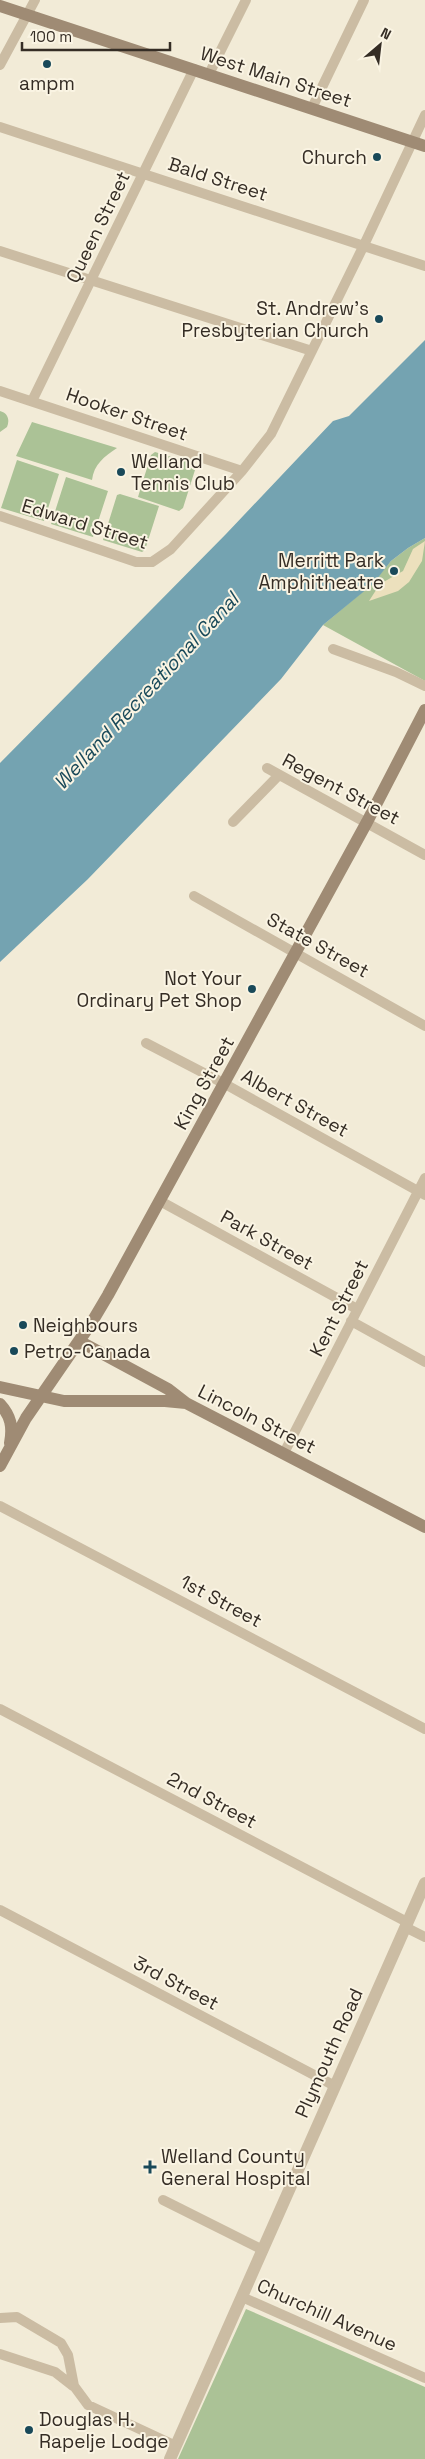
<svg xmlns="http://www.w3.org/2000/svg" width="425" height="2459" font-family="'Space Grotesk',sans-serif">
<rect width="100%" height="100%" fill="#f2ebd7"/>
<path fill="#abc296" d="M0 411C8 413 10 420 7 427L0 432Z
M32 422 117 448C104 457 94 464 92 480L16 456Z
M155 452 192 463 195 470 183 508 179 511 138 497 151 455Z
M17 460 59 474 44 521 1 508Z
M66 477 108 491 93 537 51 524Z
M120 494 159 506 145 550 142 552 103 540 117 495Z
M425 538V681L323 625 372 584 391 561 408 548Z
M246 2309 425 2387V2459H178Z"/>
<path fill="#ece0bd" d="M425 541 422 561 409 582 398 591 369 601 380 584 403 571 413 549Z"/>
<path fill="#74a3b1" d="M425 340V538L408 548 391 561 373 584 323 625 281 679 88 879 0 962V763L226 534 333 421 349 416Z"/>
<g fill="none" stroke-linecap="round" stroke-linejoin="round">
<path stroke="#cbbca3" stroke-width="10" d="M0 65 35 0
M209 74 246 0
M312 108 364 0
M0 127 425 266
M0 251 312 351
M0 391 242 471
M32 401 194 69
M0 516 136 562H152L171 549 242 471 271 434 364 245 425 115
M333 649 396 672 425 686
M267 768 425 855
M233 822 279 775
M194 896 425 1026
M146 1043 225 1084 425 1195
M160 1201 357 1309
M351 1321 425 1362
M284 1453 425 1178
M0 1506 425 1729
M0 1709 407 1922
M0 1910 335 2086
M405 1927 425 1937
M163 2200 263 2250
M242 2297 425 2378
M0 2318 17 2317 61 2343 68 2355 74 2386 88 2405 176 2446
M0 2354 55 2372 73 2386"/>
<path stroke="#cbbca3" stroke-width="12" d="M170 2459 425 1883"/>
<path stroke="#9f8b74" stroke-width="12" d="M0 6 425 146
M79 1341 168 1389 186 1403
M0 1387 64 1401H165L186 1403 425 1527
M0 1404C11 1416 13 1427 10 1443
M0 1466 26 1418 92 1322 108 1295 367 822 425 710"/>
</g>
<g fill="#194959" stroke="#faf4e3" stroke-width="2">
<circle cx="47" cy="64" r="5"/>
<circle cx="377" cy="157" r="5"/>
<circle cx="379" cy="319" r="5"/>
<circle cx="121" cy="472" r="5"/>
<circle cx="394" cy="571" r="5"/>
<circle cx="252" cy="989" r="5"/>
<circle cx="23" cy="1325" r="5"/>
<circle cx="14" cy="1351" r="5"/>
<path d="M147.5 2159.5h5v5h5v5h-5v5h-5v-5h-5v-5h5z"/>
<circle cx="29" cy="2430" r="5"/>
</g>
<g text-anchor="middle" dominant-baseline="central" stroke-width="4" stroke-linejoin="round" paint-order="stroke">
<g font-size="19" fill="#352d25" stroke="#faf4e3">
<text transform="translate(276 77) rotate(18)">West Main Street</text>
<text transform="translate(218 179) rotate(18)">Bald Street</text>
<text transform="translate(98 227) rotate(-64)">Queen Street</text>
<text transform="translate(127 414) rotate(19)">Hooker Street</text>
<text transform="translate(85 524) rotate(17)">Edward Street</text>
<text transform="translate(341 789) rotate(28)">Regent Street</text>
<text transform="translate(318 945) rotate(29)">State Street</text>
<text transform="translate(204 1083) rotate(-61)">King Street</text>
<text transform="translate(295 1103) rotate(29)">Albert Street</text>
<text transform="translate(267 1240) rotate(29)">Park Street</text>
<text transform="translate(339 1308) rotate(-63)">Kent Street</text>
<text transform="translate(257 1419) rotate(27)">Lincoln Street</text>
<text transform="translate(221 1601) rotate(28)">1st Street</text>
<text transform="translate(212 1800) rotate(28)">2nd Street</text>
<text transform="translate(176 1983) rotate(28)">3rd Street</text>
<text transform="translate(329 2053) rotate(-66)">Plymouth Road</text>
<text transform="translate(327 2315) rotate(24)">Churchill Avenue</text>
</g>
<g font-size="19" fill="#352d25" stroke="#faf4e3" text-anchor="start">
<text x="47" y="83" text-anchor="middle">ampm</text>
<text x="367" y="157" text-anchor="end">Church</text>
<text x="369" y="308" text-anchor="end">St. Andrew's<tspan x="369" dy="22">Presbyterian Church</tspan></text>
<text x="131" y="461">Welland<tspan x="131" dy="22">Tennis Club</tspan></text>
<text x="384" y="560" text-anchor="end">Merritt Park<tspan x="384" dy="22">Amphitheatre</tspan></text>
<text x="242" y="978" text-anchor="end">Not Your<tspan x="242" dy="22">Ordinary Pet Shop</tspan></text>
<text x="33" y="1325">Neighbours</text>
<text x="24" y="1351">Petro-Canada</text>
<text x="161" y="2156">Welland County<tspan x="161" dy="22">General Hospital</tspan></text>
<text x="39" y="2419">Douglas H.<tspan x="39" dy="22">Rapelje Lodge</tspan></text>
</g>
<g font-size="20" font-style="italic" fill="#194959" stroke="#faf4e3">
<text transform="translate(146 691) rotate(-47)">Welland Recreational Canal</text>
</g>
</g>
<g transform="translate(380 45) rotate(28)" stroke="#faf4e3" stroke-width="4" paint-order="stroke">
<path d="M0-4L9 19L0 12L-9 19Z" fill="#352d25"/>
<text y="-8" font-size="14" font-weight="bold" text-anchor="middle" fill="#352d25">N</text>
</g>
<path d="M22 42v8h148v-8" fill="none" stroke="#352d25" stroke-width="2.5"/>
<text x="30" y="42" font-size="15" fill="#352d25" stroke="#faf4e3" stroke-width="4" paint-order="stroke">100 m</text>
</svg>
